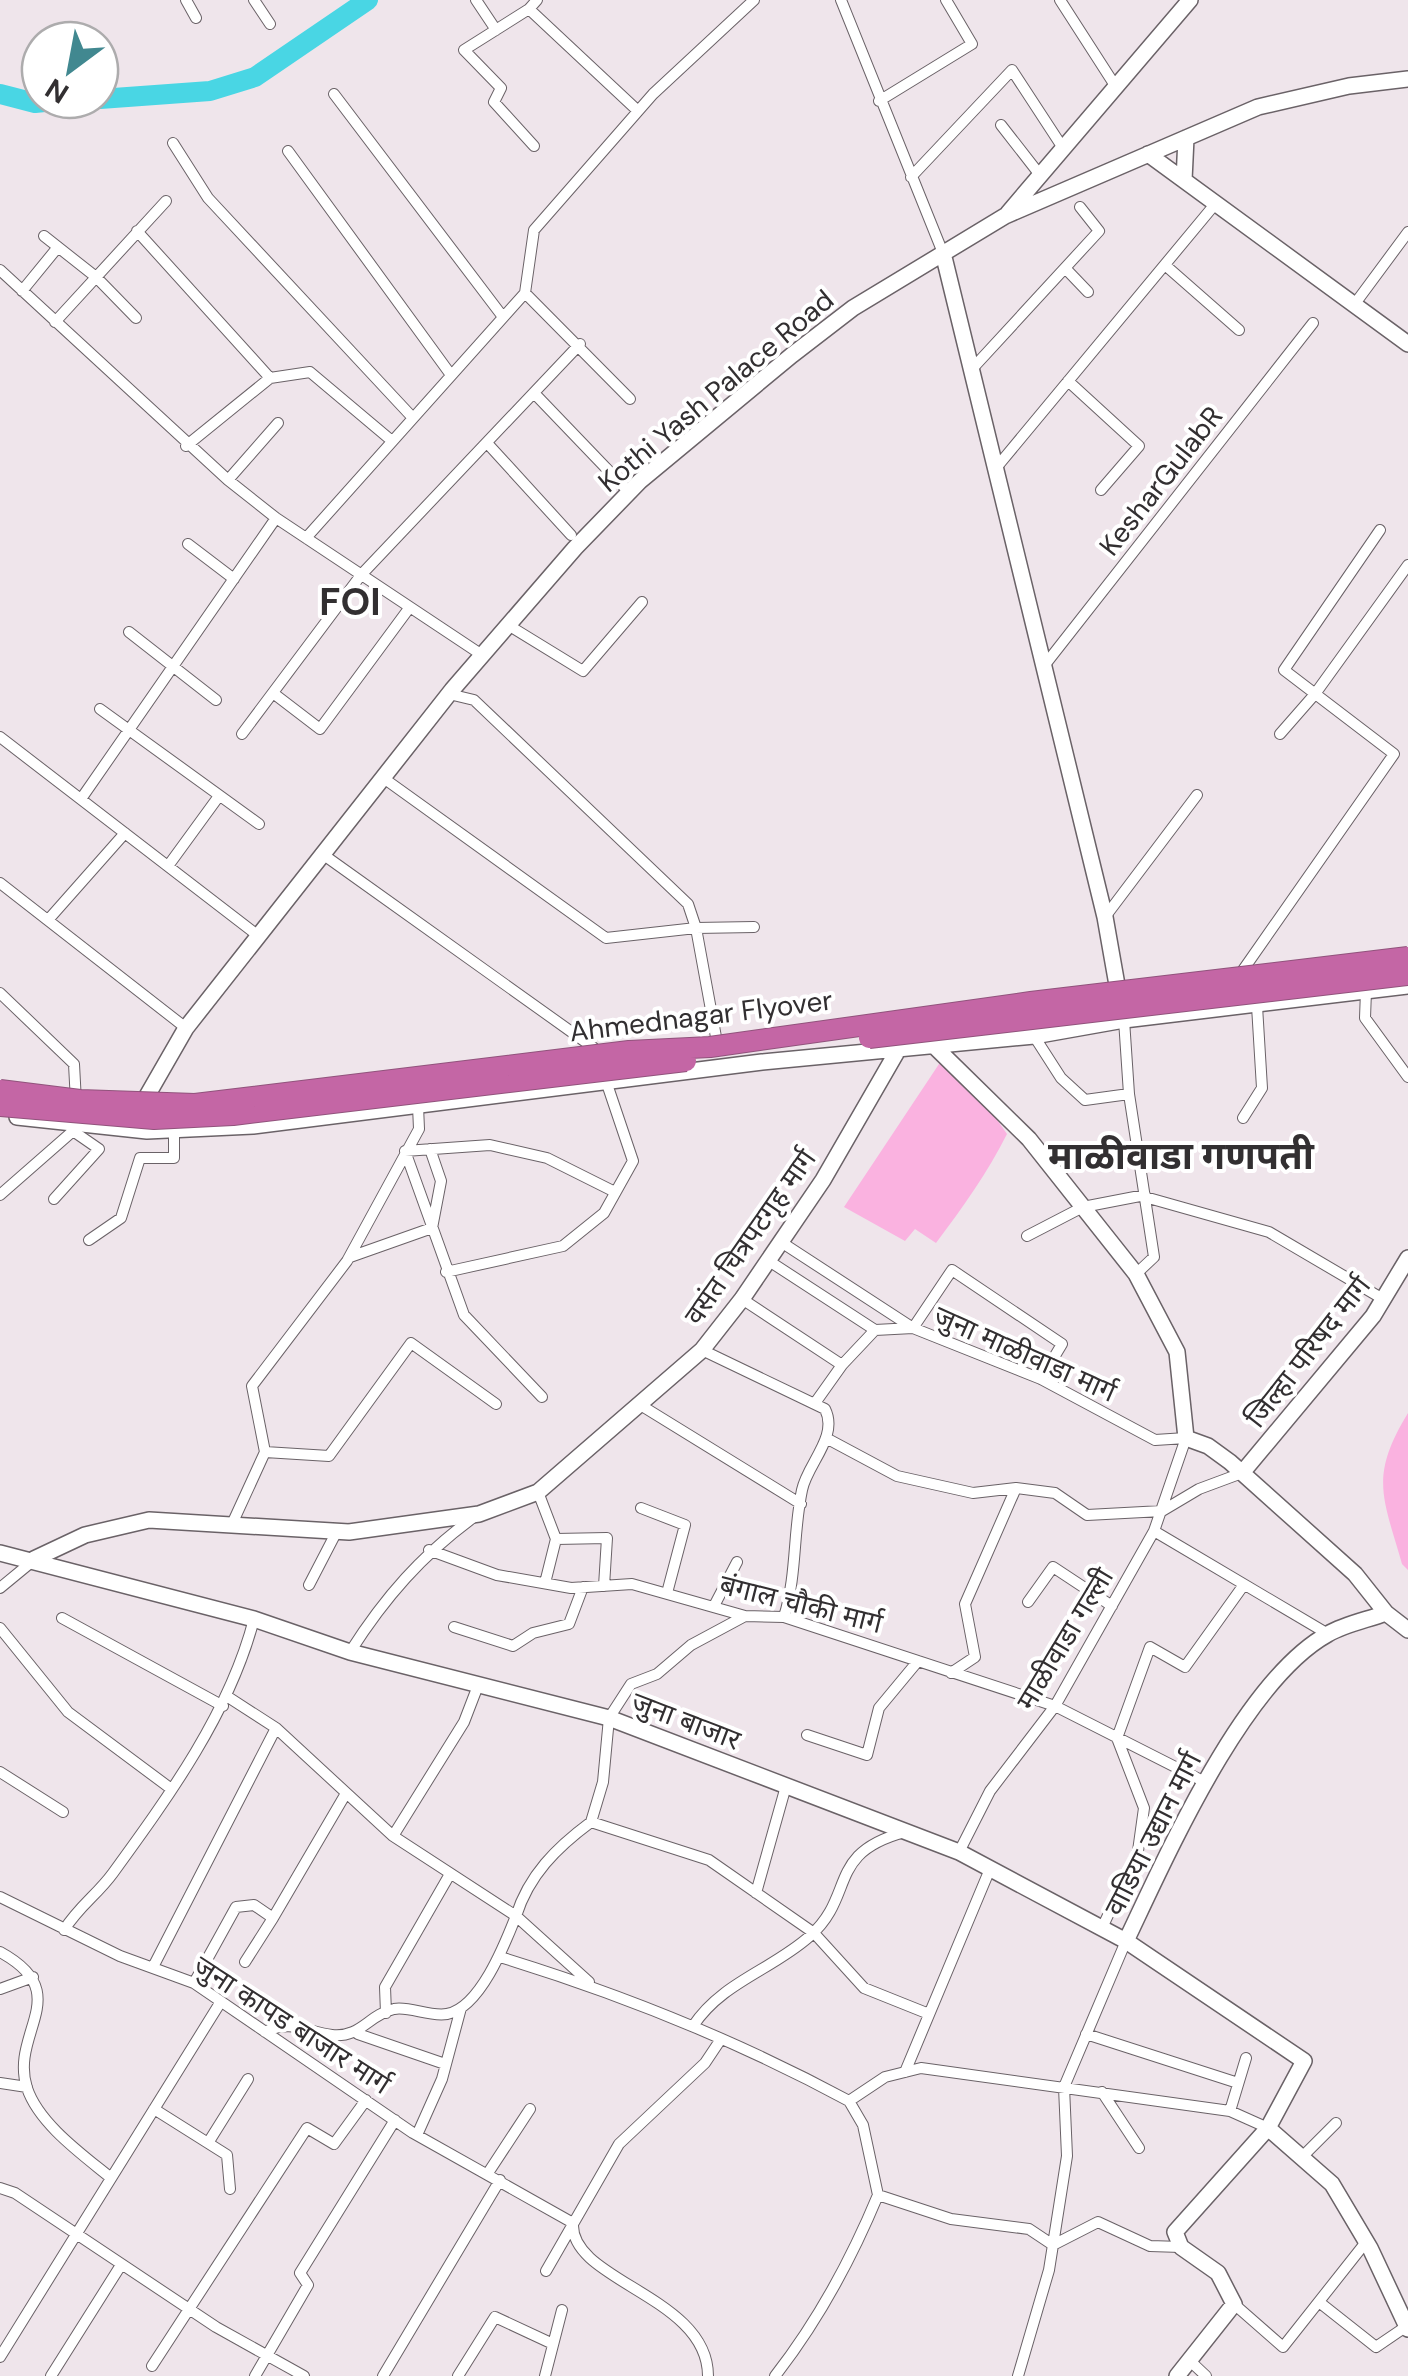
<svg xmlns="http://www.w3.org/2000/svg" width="1408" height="2376" font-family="'DM Sans','Noto Sans Devanagari',sans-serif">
<rect width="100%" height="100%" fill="#efe5eb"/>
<path fill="#fab2e0" d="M943 1058 984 1101 1007 1134C988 1172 963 1207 936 1243L915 1229 905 1241 844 1207Z
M1408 1413V1570L1402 1564C1383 1497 1369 1477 1408 1413Z"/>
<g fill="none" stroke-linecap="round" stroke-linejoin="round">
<path stroke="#49d6e4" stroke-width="20" d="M0 94 35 103 64 100
M100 99 210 91 255 77 368 0"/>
<g stroke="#6a6267" stroke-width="12">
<path id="street" d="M186 0 196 18
M254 0 270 24
M476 0 496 30
M537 0 529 9 638 111
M841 0 943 253
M1060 0 1116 87
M529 9 464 50 501 88 494 102 534 146
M334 94 503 317
M879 101 972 44 946 0
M1001 125 1040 175
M173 143 208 198 413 418
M288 151 451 375
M911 177 1012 70 1063 148
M137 231 270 378
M44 236 96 277 136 318
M1165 265 1239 330
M1065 268 1088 292
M0 270 228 480 276 518 482 655
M22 291 58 247
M525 293 630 399
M1354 305 1408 232
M55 322 166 201
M972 369 1099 231 1080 207
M1068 381 1139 446 1101 490
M534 393 629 492
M487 443 571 535
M186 446 270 378 310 372 392 441
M996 468 1216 203
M228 480 278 423
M306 538 525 293 534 230 653 94 754 0
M188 544 234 579
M508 625 583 671 642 602
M129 632 216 700
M1044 666 1313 323
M273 693 320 729 410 607
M100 709 259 824
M242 734 361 575 580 344
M1280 734 1315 694 1408 565
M0 737 256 934
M382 777 606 938 696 928 688 904 474 700 449 694
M81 799 276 518
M321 853 594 1048
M168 866 219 796
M0 883 186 1028
M1105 917 1197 795
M48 920 125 833
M1243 970 1394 754 1284 670 1380 530
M1366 991 1365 1018 1408 1077
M0 993 74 1064 76 1102
M1124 1020 1129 1094 1154 1257 1136 1274
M1034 1036 1061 1078 1085 1100 1129 1094
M716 1037 696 928 754 927
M1243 1118 1262 1088 1257 1006
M0 1195 73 1131 75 1119
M1145 1197 1269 1232 1383 1299
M54 1199 99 1149 73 1131
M1027 1236 1083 1207 1145 1195
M89 1240 121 1218 140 1158H174V1130
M781 1242 913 1328 952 1270 1062 1344 1041 1379
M350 1257 432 1228 441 1181 430 1149
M769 1261 875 1330
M446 1272 563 1246 604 1213 633 1161 607 1084
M742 1299 842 1365
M702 1350 825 1409C839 1437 807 1464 802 1490 793 1532 797 1575 784 1617
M542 1397 464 1315 405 1151 490 1145 547 1158 615 1192
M815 1403 842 1365 875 1330 913 1328 1041 1379 1155 1440 1186 1438 1154 1531 1055 1706 990 1791 959 1852
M642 1406 801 1504
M826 1438 897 1476 973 1493 1016 1488 1055 1493 1087 1515 1162 1511 1199 1489 1242 1473
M265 1452 252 1386 347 1261 419 1129 418 1106
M538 1492 556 1539 545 1583
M641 1508 685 1525 667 1593
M232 1524 265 1452 329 1456 411 1343 496 1404
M1154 1531 1328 1634
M556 1539 607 1538 604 1586
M429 1550 497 1575 571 1588 632 1584 745 1616 784 1617 1055 1706 1203 1781
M309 1585 337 1531
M0 1588 34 1560
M1028 1602 1053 1567 1112 1606
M714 1606 737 1562
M62 1618 223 1706
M454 1627 513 1646 533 1633 569 1624 583 1587
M0 1628 68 1712 170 1788
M350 1652C385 1597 422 1555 474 1517
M951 1673 975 1657 965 1604 1016 1488
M228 1697 276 1728 393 1836 516 1916C505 1944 480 2008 447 2014 429 2017 410 2006 394 2009 368 2015 361 2038 332 2035 308 2032 289 2019 265 2032
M807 1735 867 1755 879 1708 918 1661
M0 1772 63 1812
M591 1822 603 1782 609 1718 631 1684 657 1674 691 1645 745 1616
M393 1836 464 1722 479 1683
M756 1893 786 1786
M0 1897 120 1956 194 1983 413 2133 573 2223C569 2281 708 2296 708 2376
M1102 1928 1138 1851 1144 1808 1117 1738 1150 1647 1185 1667 1243 1586
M64 1930C80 1905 97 1895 113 1873 169 1796 230 1712 254 1619
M0 1952C77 1994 9 2032 27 2088 39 2124 83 2155 111 2178
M500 1957C621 1994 738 2041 849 2101L863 2125 878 2195 951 2219 1029 2229 1053 2245
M245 1962 273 1918
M153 1967 276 1728
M589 1982 516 1916C529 1875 556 1848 591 1822L709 1860 814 1933 864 1988 929 2014
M194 1983 236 1907 254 1905 273 1918 345 1795
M0 1989 33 1977
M386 2013 385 1987 450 1874
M693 2026C722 1982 772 1970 810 1936 856 1895 826 1853 905 1832
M358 2034 445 2064
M1086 2034 1238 2083
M905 2072 990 1869
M0 2083 27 2087
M1102 2092 1139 2148
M849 2101 885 2077 921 2068 1230 2111 1268 2128
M154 2109 227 2155 230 2189
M1230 2111 1246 2058
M417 2135 442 2079 461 2008
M208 2143 248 2079
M1302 2157 1336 2123
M488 2173 530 2109
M0 2188 15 2193 216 2327 304 2376
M1053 2245 1098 2222 1150 2246 1181 2247
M546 2271 619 2144 705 2063 721 2039
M1319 2302 1376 2347 1407 2326
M1234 2304 1283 2347 1366 2242
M0 2357 220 2003
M1188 2359 1206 2376
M152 2366 307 2128 334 2144 366 2100
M51 2376 121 2265
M255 2376 308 2285 300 2273 395 2120
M383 2376 500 2180
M458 2376 495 2317 553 2344
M545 2376 562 2310
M775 2376C818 2321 851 2260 878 2195
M1018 2376 1049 2270 1067 2156 1064 2087 1126 1941"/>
</g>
<g stroke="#6a6267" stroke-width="18">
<path id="secondary" d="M1148 154 1408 344
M1184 180 1186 138
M1008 213 1190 0
M943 253 1105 917 1117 985
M931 1037 932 1044 1029 1139 1136 1274 1177 1352 1186 1438 1208 1446 1230 1462 1355 1574 1386 1613 1408 1630
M17 1117 147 1131 253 1126 762 1062 1034 1036 1124 1020 1408 986
M128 1129 186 1028 452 690 575 548 640 481 792 355 853 308 1005 216 1258 107 1349 86 1408 79
M1242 1473 1373 1316 1408 1258
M0 1553 254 1619 350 1652 609 1718 959 1852 1126 1941 1304 2061 1268 2128 1175 2232 1181 2247 1218 2273 1234 2304 1177 2376
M34 1559 85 1535 149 1520 349 1532 479 1514 538 1492 702 1350 742 1299 823 1180 902 1043
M1126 1941C1167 1855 1243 1681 1328 1634 1345 1624 1367 1620 1386 1613
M1268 2128 1332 2184 1370 2248 1408 2329"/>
</g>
<use href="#street" stroke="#fff" stroke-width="10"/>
<use href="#secondary" stroke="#fff" stroke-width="15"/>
<g stroke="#91537c" stroke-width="22" stroke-linecap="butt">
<path id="highway-bridge" d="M869 1038 1408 975
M0 1090 80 1100 195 1104 629 1051 710 1047 1031 1002 1408 957
M0 1106 154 1119 233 1115 686 1061"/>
</g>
<use href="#highway-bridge" stroke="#c466a5" stroke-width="20"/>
</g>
<g text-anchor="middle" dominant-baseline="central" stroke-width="8" stroke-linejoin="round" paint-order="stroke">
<g font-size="28" fill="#322f31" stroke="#fff">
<text transform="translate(716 391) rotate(-40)">Kothi Yash Palace Road</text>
<text transform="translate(1161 481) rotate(-52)">KesharGulabR</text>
<text transform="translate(701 1016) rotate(-7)">Ahmednagar Flyover</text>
<text transform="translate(750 1237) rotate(-55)">वसंत चित्रपटगृह मार्ग</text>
<text transform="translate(1308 1352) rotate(-52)">जिल्हा परिषद मार्ग</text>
<text transform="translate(1025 1354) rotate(24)">जुना माळीवाडा मार्ग</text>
<text transform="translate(801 1604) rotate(14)">बंगाल चौकी मार्ग</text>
<text transform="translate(1065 1639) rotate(-59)">माळीवाडा गल्ली</text>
<text transform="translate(686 1721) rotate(21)">जुना बाजार</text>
<text transform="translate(1153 1834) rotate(-63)">वाडिया उद्यान मार्ग</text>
<text transform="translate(292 2025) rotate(33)">जुना कापड बाजार मार्ग</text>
</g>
<g font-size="38" font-weight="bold" fill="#322f31" stroke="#fff">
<text x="350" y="602">FOI</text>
<text x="1181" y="1156">माळीवाडा गणपती</text>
</g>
</g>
<g transform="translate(70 70) rotate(212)"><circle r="48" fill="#ffffff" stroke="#adacad" stroke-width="2.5"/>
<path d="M0-8L18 38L0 25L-18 38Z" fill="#418890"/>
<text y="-15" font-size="28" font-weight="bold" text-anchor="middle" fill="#322f31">N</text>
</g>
</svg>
